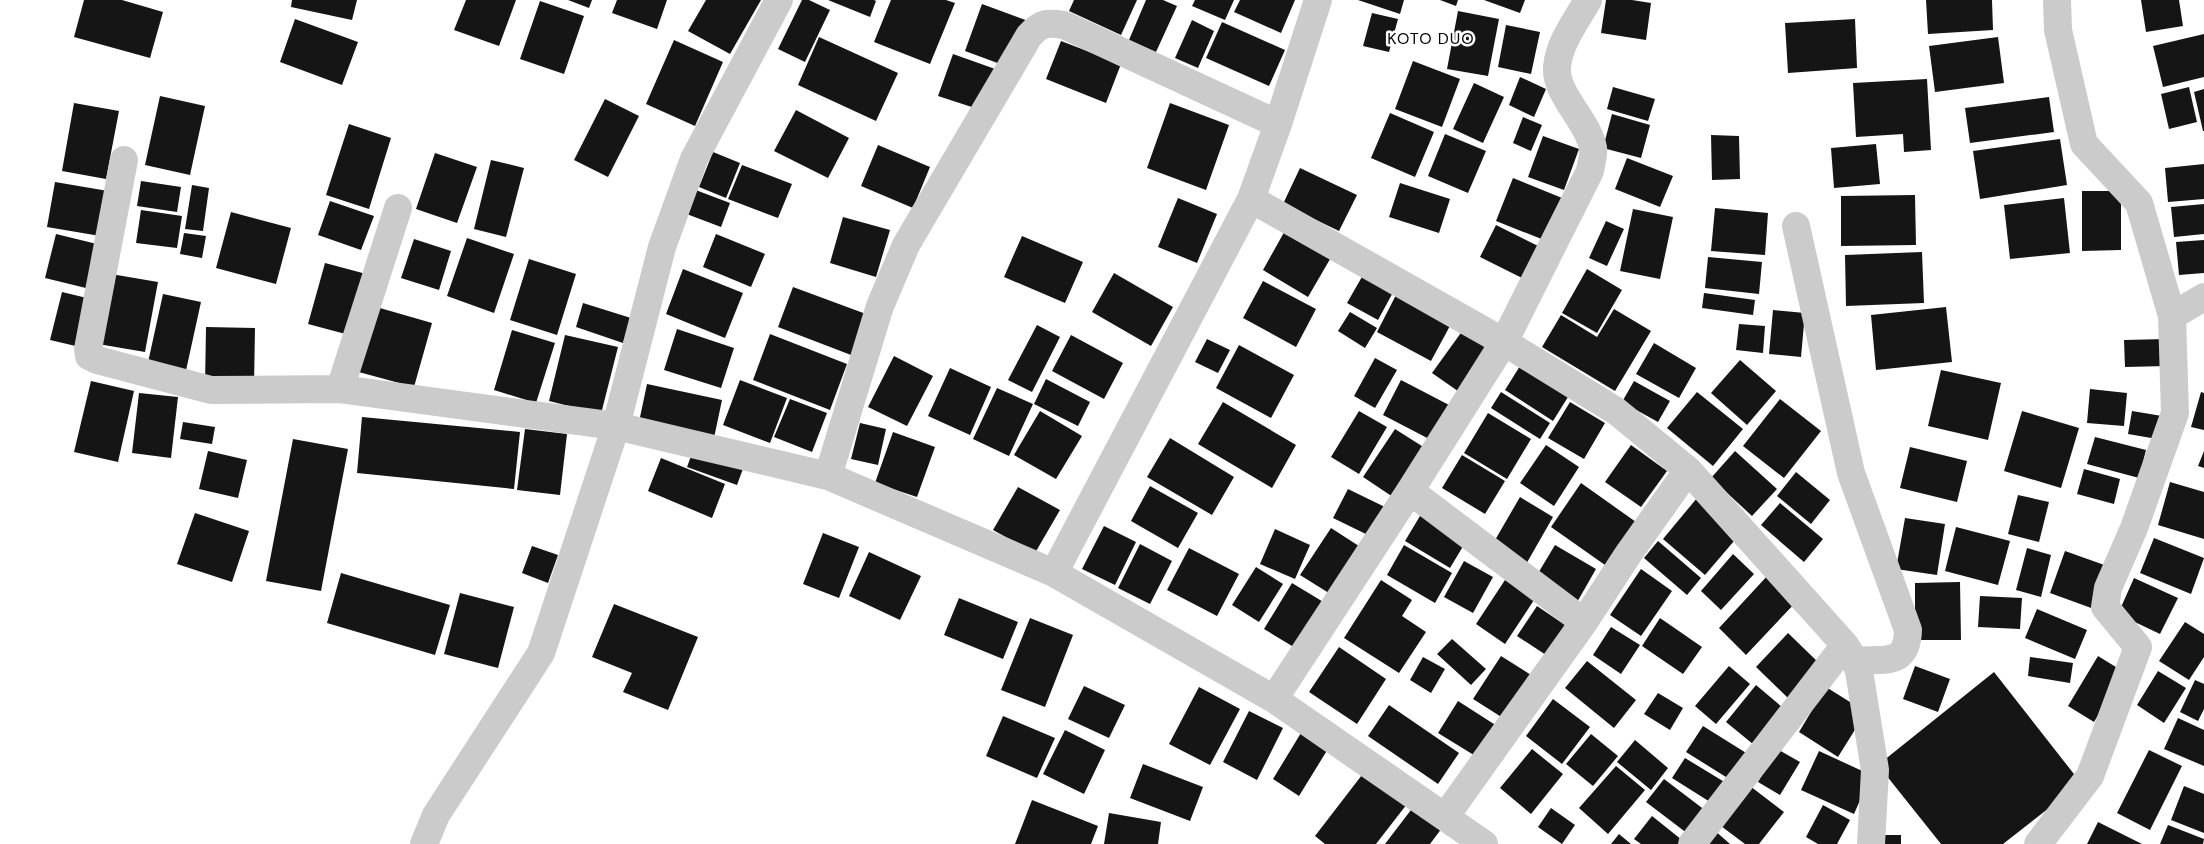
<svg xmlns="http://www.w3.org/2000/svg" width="2204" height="844" font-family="'DM Sans',sans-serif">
<rect width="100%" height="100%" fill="#fff"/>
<path fill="#151515" d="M84 0H122L163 12 150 58 74 37Z
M292 0H357L352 20 291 7Z
M466 0H516L499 46 454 30Z
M568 0H592L589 8Z
M617 0H667L657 29 612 13Z
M706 0H761L730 54 688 31Z
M802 0H809L830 10 805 62 778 49Z
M828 0H874L876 1 870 17Z
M891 0H946L955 3 930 64 874 42Z
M1074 0H1137L1121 35 1069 11Z
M1146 0H1163L1177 6 1156 52 1129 40Z
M1195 0H1234L1225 20 1192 6Z
M1240 0H1295L1281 33 1234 12Z
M1358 0H1404L1400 14Z
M1440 0H1458L1456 6Z
M1484 0H1525L1520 13Z
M1606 0H1632L1651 3 1646 40 1601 33Z
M1926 0H1992L1993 30 1928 34Z
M2141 0H2179L2183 26 2146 32Z
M540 1 584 16 564 74 520 59Z
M982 4 1028 21 1011 68 965 51Z
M1458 11 1499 19 1488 76 1447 69Z
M1372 13 1398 19 1389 52 1363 46Z
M295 19 358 42 342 85 280 62Z
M1855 19 1857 68 1788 73 1785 23Z
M1192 20 1214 31 1198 68 1175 58Z
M1222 22 1285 50 1269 86 1206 58Z
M1506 25 1540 32 1531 74 1498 67Z
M2204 34V77L2163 87 2153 46Z
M819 37 898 73 876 121 798 85Z
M1998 37 2004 83 1935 92 1929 46Z
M674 40 723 62 695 126 646 104Z
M1061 41 1121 64 1106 103 1046 79Z
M953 54 998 70 984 111 938 96Z
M1413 61 1460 79 1442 127 1395 109Z
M1520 77 1546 89 1534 117 1509 105Z
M1927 79 1931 150 1904 152 1903 134 1856 137 1853 83Z
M1474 83 1504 97 1483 143 1453 129Z
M1613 87 1655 99 1648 121 1607 109Z
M2189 87 2197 122 2169 129 2161 94Z
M2204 89V131H2203L2194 92Z
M160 96 205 106 190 175 145 165Z
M2049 97 2054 132 1970 143 1965 108Z
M605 99 639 116 608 177 574 160Z
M74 103 119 111 106 179 62 171Z
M1170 103 1229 125 1206 190 1147 168Z
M796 110 849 138 828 178 774 151Z
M1390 113 1434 132 1415 177 1371 158Z
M1612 114 1650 125 1641 158 1603 148Z
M1523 117 1542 125 1531 151 1513 143Z
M349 124 391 138 369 209 326 195Z
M1445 134 1486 151 1468 193 1428 176Z
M1711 135 1739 136 1740 179 1712 180Z
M1543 136 1579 149 1564 190 1528 177Z
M2060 139 2067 185 1980 199 1973 151Z
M1876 144 1880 184 1834 188 1831 148Z
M878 145 930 167 913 208 861 186Z
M713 152 740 163 726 198 699 187Z
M435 153 477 167 457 223 416 209Z
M1627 158 1673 176 1660 207 1615 189Z
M491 160 524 168 506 237 474 229Z
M2204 164V199L2168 202 2165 168Z
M742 165 792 184 778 218 728 199Z
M1300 168 1357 195 1339 231 1283 204Z
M1513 178 1567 200 1549 242 1496 221Z
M141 181 181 187 177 212 137 206Z
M55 182 114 192 106 237 47 227Z
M1400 183 1450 199 1439 233 1389 217Z
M192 185 209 188 203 231 185 229Z
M693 189 730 203 721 227 684 213Z
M2082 191H2121V250L2082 251Z
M1915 195 1916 245 1841 246V196Z
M1178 198 1217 214 1197 263 1158 247Z
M2064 198 2070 253 2010 259 2004 205Z
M330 201 374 216 361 250 318 235Z
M2204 204V234L2174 237 2171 207Z
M1715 208 1768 213 1765 255 1711 251Z
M1633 209 1673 217 1660 279 1620 271Z
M141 210 182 216 177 248 136 243Z
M231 212 291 228 276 284 216 268Z
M843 217 890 230 876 277 830 263Z
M1606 221 1624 229 1607 266 1589 258Z
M1496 225 1544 249 1528 281 1480 257Z
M1287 227 1333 254 1308 297 1263 270Z
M184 233 206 236 202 258 180 254Z
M56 234 101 245 90 289 45 278Z
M716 234 765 254 751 287 703 267Z
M1022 236 1083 262 1065 303 1004 277Z
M467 238 514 254 494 313 447 296Z
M414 239 451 251 439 290 401 278Z
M2204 240V273L2179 275 2176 242Z
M1922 252 1924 303 1846 306 1845 255Z
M1708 257 1762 262 1759 294 1705 288Z
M529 259 576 274 557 335 510 320Z
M325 263 370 275 353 336 308 324Z
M1367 268 1397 285 1378 320 1347 303Z
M683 269 743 293 725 338 666 314Z
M1587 269 1622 290 1597 333 1562 313Z
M1114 273 1173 307 1151 346 1092 312Z
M111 274 158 282 145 352 98 344Z
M1263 281 1316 309 1296 347 1243 318Z
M793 287 866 314 851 355 778 327Z
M62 292 91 299 80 347 50 340Z
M1704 293 1755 300 1753 315 1702 308Z
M163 294 201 302 185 375 147 367Z
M1396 295 1451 324 1431 361 1377 332Z
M583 303 631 318 623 343 576 327Z
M373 306 432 323 414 387 355 371Z
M1946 307 1952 362 1876 370 1871 315Z
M1614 309 1651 331 1615 391 1542 347 1561 315 1597 337Z
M1773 310 1805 313 1801 357 1769 354Z
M1350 312 1377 328 1365 348 1338 331Z
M1739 324 1765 326 1763 353 1736 350Z
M1037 325 1060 337 1032 392 1008 380Z
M206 327 255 328 254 386H205Z
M677 329 734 348 721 388 664 370Z
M512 330 555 343 536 403 494 390Z
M1463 330 1495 352 1465 396 1432 373Z
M770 334 847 364 830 410 753 380Z
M565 335 618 347 601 414 549 401Z
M1071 335 1123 363 1104 399 1052 371Z
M1207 339 1230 350 1218 373 1195 362Z
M2166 339 2167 366 2125 367 2124 340Z
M1654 343 1696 368 1679 398 1636 374Z
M1239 345 1294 375 1271 418 1216 388Z
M894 356 933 376 907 426 868 407Z
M1375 358 1397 370 1375 408 1354 396Z
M1525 358 1573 389 1553 421 1505 390Z
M1740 360 1776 391 1747 425 1711 393Z
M950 368 991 387 970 435 928 416Z
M1941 370 2001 383 1988 440 1928 426Z
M1046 379 1090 402 1078 426 1034 404Z
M740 380 787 398 770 443 723 425Z
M1401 380 1451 406 1433 441 1383 415Z
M91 381 134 391 118 462 74 452Z
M1634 381 1670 401 1658 422 1622 402Z
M647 384 722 400 714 438 639 422Z
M997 388 1033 404 1009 456 973 439Z
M2090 389 2127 393 2124 426 2087 423Z
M1501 392 1550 423 1540 439 1491 408Z
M1697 392 1743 429 1713 466 1667 428Z
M2201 392 2204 393V430L2191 427Z
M139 393 178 397 171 458 132 453Z
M790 399 827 413 812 452 774 437Z
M1780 399 1821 431 1784 478 1743 446Z
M1223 402 1296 445 1272 488 1198 444Z
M1570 402 1605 423 1584 459 1548 438Z
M1040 411 1082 436 1056 479 1014 455Z
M1359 411 1387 427 1359 474 1331 457Z
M2022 411 2079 428 2061 488 2004 471Z
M2132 411 2168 417 2163 440 2128 434Z
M1488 413 1531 439 1507 479 1464 453Z
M362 417 520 432 514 489 357 473Z
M183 422 215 427 212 444 180 439Z
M860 423 886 429 878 465 851 459Z
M525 429 567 434 560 495 517 490Z
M1395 429 1425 448 1393 497 1363 477Z
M893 432 935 447 917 497 875 483Z
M2095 437 2146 450 2139 478 2087 464Z
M1170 438 1234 477 1212 515 1147 477Z
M293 439 348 449 321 591 266 581Z
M1546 445 1579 467 1554 506 1520 483Z
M1631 445 1667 471 1641 507 1605 482Z
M1910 447 1967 461 1957 502 1900 488Z
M694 448 744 466 737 485 687 467Z
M208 451 247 460 238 498 199 489Z
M1735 451 1777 489 1752 516 1711 478Z
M2204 451V468L2198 466Z
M1462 455 1505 481 1485 514 1442 488Z
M661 458 725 484 712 518 648 491Z
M2084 469 2120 479 2114 504 2077 494Z
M1796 472 1830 500 1811 524 1777 496Z
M2170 482 2204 492V539L2158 525Z
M1581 483 1636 522 1605 565 1551 527Z
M1150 486 1198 513 1178 548 1131 521Z
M1018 487 1060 510 1035 553 993 530Z
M1348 489 1387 508 1372 537 1333 518Z
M2018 495 2049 502 2039 542 2008 534Z
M1520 497 1553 517 1525 566 1491 547Z
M1697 498 1740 534 1705 575 1663 539Z
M1780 503 1823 539 1804 562 1761 525Z
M1423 511 1468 538 1450 568 1405 541Z
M195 513 249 531 232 582 177 564Z
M1905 518 1945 524 1937 575 1896 569Z
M1104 526 1136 542 1115 585 1082 569Z
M1956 527 2010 541 1998 585 1945 571Z
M1331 528 1362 548 1332 595 1300 575Z
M1275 529 1310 545 1295 579 1260 564Z
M823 533 859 547 839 598 803 584Z
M2154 538 2204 558 2191 594 2140 573Z
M1658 541 1701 578 1687 595 1644 558Z
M1140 544 1172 561 1150 604 1118 588Z
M1404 545 1452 573 1435 603 1387 575Z
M1555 545 1596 569 1576 604 1534 580Z
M532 546 558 555 548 583 522 573Z
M1189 548 1239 574 1217 616 1167 590Z
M2027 548 2051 555 2041 597 2016 590Z
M2065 551 2110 567 2094 609 2050 593Z
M869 552 921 576 900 620 849 596Z
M1733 554 1754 574 1721 610 1701 591Z
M1464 561 1493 577 1473 613 1444 597Z
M1256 567 1283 584 1259 622 1232 605Z
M1641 569 1672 591 1641 636 1610 615Z
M341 573 450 605 435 655 327 623Z
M1769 574 1797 601 1746 655 1719 628Z
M2134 578 2178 598 2160 634 2118 614Z
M1381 580 1412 600 1402 616 1426 632 1399 673 1344 638Z
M1505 580 1534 600 1505 644 1476 624Z
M1960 582 1961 640H1915V583Z
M1292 583 1325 603 1297 649 1264 629Z
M460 593 514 607 498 668 444 654Z
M1980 596 2022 598 2020 629 1978 627Z
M959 598 1018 622 1003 659 944 635Z
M614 604 698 637 668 710 623 692 632 673 592 657Z
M1537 606 1565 625 1546 655 1517 636Z
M2037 609 2087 630 2075 659 2025 638Z
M1030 618 1073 635 1045 707 1001 690Z
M1660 618 1702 647 1683 674 1642 646Z
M2185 622 2204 634V657L2189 680 2159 661Z
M1611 627 1640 645 1621 674 1593 655Z
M1788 633 1820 664 1788 698 1756 667Z
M1452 639 1486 669 1471 685 1437 654Z
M1339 647 1386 679 1357 724 1309 692Z
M1501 656 1531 675 1503 718 1473 699Z
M2098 656 2124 672 2094 722 2068 706Z
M1423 657 1445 669 1431 693 1410 680Z
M2030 657 2073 663 2070 683 2028 676Z
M1587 661 1636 700 1614 728 1565 688Z
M1729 666 1750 684 1716 724 1695 706Z
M1915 666 1950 679 1938 712 1903 699Z
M2158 671 2186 688 2164 723 2137 705Z
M1994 672 2081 783 2003 844H1941L1878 765Z
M2195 680 2204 684V709L2198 721 2180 712Z
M1756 685 1789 713 1759 749 1726 722Z
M1084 686 1125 705 1109 738 1068 719Z
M1199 687 1240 709 1210 765 1169 744Z
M1826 687 1866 712 1838 757 1799 732Z
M1658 693 1683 708 1670 730 1644 714Z
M1553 699 1590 727 1562 764 1526 736Z
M1458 701 1497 726 1477 757 1438 733Z
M1389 705 1459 753 1438 784 1368 736Z
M1249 711 1283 728 1257 780 1223 762Z
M1003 716 1055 738 1037 778 986 756Z
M2178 718 2204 730V766L2164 749Z
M1703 726 1751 756 1734 782 1686 752Z
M1304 728 1331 744 1299 796 1273 779Z
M1065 730 1105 750 1084 794 1043 774Z
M1591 734 1618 756 1593 786 1566 764Z
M1635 740 1668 768 1651 790 1617 762Z
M1532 749 1563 774 1531 814 1500 788Z
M1777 749 1800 762 1780 795 1758 782Z
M2149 750 2182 766 2150 830 2117 813Z
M1819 751 1871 775 1854 814 1801 790Z
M1685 758 1731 786 1718 807 1672 778Z
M1143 764 1203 787 1190 821 1130 798Z
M1616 766 1645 790 1608 834 1579 808Z
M1365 771 1407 804 1376 844H1325L1315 836Z
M1664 779 1710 814 1692 837 1646 802Z
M1750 786 1784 812 1759 844H1745L1721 826Z
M2184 786 2204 794V833L2171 820Z
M1032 800 1098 826 1091 844H1015Z
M1823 805 1850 820 1837 844H1818L1806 837Z
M1414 806 1442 828 1430 844H1385Z
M1551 808 1575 825 1562 844 1538 827Z
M1109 813 1161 822 1158 844H1104Z
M1652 816 1687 844H1641L1634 839Z
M2098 822 2142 844H2087Z
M2168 825 2204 839 2203 844H2160Z
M1713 829 1730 844H1700Z
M1619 834 1631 844H1611Z
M1883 835H1901V844H1882Z"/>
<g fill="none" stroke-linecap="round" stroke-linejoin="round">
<path stroke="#cbcbcb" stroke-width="28" d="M124 160 88 349 89 356 97 360 211 390 340 389 616 426 828 476 1054 573 1274 699 1484 844
M1251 199 1278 124 1318 0
M1796 226 1851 473 1908 630C1907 668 1883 658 1855 661
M2172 316 2204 297
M340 389 398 208
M1688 470 1845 645 1855 661 1859 671 1875 770 1871 844
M828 476 880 306 906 245 1029 36C1041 23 1046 22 1064 25L1278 124
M1410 491 1584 622
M1054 573 1251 199 1504 342 1616 411 1688 470 1629 553 1584 622 1445 817
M1274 699 1410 491 1504 342 1590 171C1591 164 1594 155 1593 148 1588 120 1555 95 1557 67 1559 43 1576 21 1588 0
M1692 844 1845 645
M2038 844 2090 776 2138 647 2105 607 2108 588 2134 528 2175 413 2172 316 2139 203 2084 144 2058 30 2057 0"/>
<path stroke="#cbcbcb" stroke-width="28" d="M424 844 436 815 541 653 616 426 662 247 694 159 779 0"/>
</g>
<g text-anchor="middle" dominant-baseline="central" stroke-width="5" stroke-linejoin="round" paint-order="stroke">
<g font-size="16" letter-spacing="1" fill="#000" stroke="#fff">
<text x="1431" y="38">KOTO DUO</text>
</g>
</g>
</svg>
